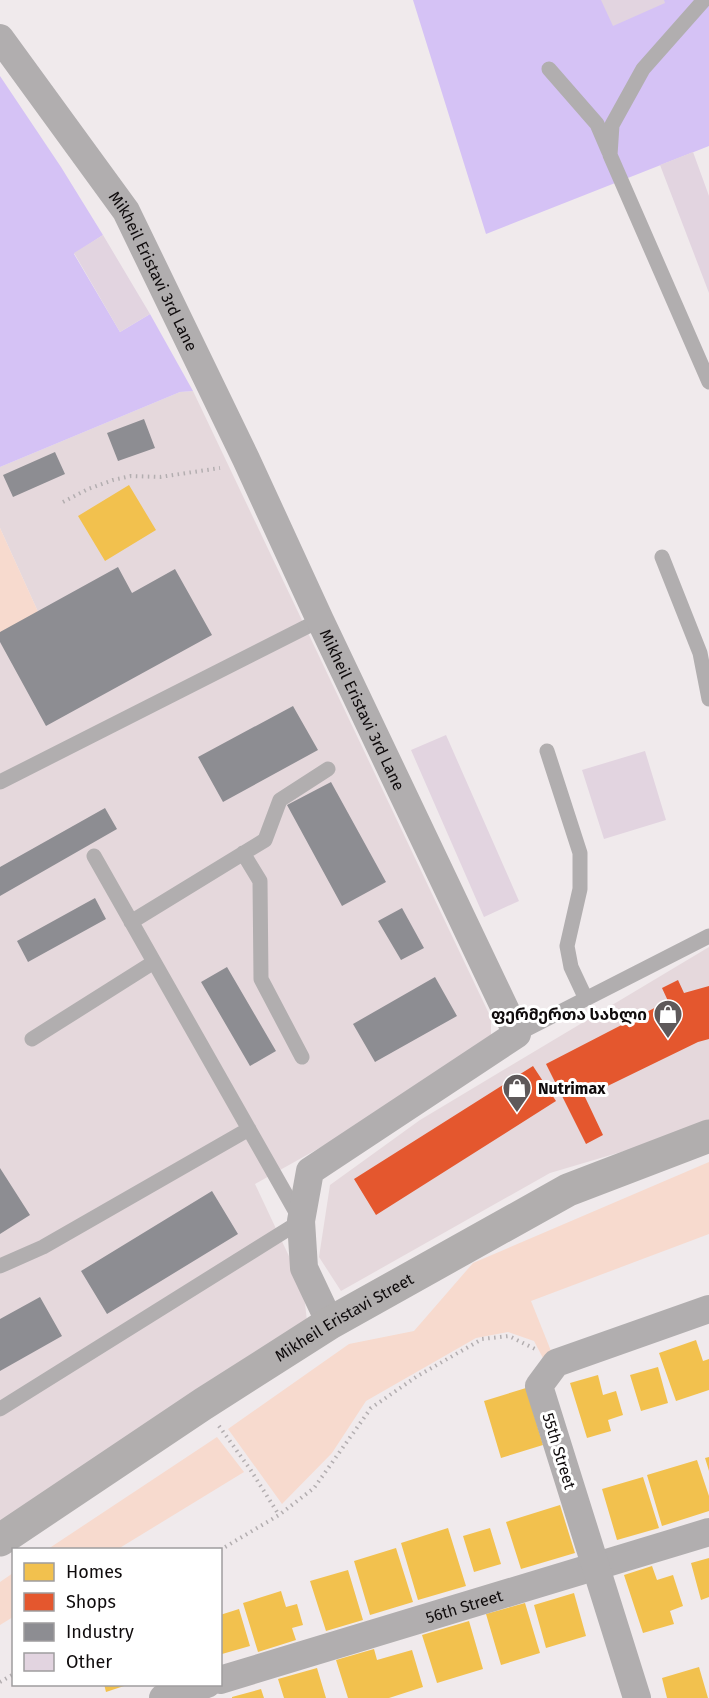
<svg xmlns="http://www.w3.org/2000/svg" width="709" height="1698" font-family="'Fira Sans','Noto Sans Georgian',sans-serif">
<rect width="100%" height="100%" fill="#f0eaec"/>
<path fill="#e5d8dc" d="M193 391 491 1018V1052L255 1184 303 1286 307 1321 0 1524V639L40 616 0 528V467L180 392Z
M709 947V1126L550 1173 341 1291 319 1257 330 1185 420 1120Z"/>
<path fill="#f7dace" d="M0 528 40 616 0 639Z
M709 1162V1234L531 1301 553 1356 544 1360 534 1341 508 1332 476 1338 366 1401 332 1453 282 1504 228 1429 349 1344 414 1331 473 1263Z
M217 1437 244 1472 118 1549H48Z
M13 1573V1617L0 1625V1582Z"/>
<path fill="#d5c2f5" d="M413 0H709V146L486 234Z
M0 76 61 167 103 235 74 254 120 332 150 314 193 391 180 392 0 467Z"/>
<path fill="#f2c14e" d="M129 485 156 530 105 561 78 516Z
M696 1340 703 1361 709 1359V1390L676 1401 659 1353Z
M658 1367 668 1403 641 1411 630 1375Z
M598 1375 603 1395 616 1391 623 1415 608 1420 611 1431 587 1438 570 1383Z
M526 1388 543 1445 501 1458 484 1401Z
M709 1457V1471L705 1458Z
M697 1460 709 1496V1511L662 1526 647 1475Z
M643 1477 659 1528 617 1540 602 1489Z
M560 1505 575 1553 521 1569 506 1522Z
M448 1528 466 1586 418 1600 401 1543Z
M490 1528 501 1564 474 1572 463 1536Z
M396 1548 413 1602 370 1615 354 1561Z
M709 1558V1597L701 1600 691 1563Z
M652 1566 657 1580 673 1575 683 1606 670 1611 674 1624 643 1633 624 1575Z
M348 1570 363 1620 326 1631 310 1581Z
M281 1591 286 1607 297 1604 303 1625 292 1628 296 1640 258 1652 243 1603Z
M574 1593 586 1636 546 1648 534 1605Z
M525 1603 540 1653 501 1665 486 1614Z
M239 1609 250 1646 222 1654 220 1648V1615Z
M469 1621 483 1669 437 1683 422 1635Z
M374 1649 377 1660 412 1650 423 1687 389 1698H348L336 1660Z
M699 1667 708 1698H667L662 1678Z
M317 1668 326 1698H284L278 1679Z
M104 1684H127V1685L106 1692Z
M261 1689 264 1698H232V1697Z"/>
<path fill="#e4572e" d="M678 980 684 993 709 986V1039L698 1042 585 1097 603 1135 586 1144 546 1064 668 1001 662 988Z
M533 1066 556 1101 376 1215 354 1179Z"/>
<path fill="#8d8d92" d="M144 419 155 448 118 461 107 433Z
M55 452 65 474 13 497 3 475Z
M118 567 132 593 175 569 212 635 46 726 0 642V632Z
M293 706 318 750 223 802 198 757Z
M331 782 386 882 342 906 287 805Z
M105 808 117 829 0 896V867Z
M95 898 106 919 28 962 17 941Z
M402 908 424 948 401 960 378 921Z
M227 967 276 1051 250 1066 201 982Z
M435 977 457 1016 375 1062 353 1024Z
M0 1168 30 1215 0 1234Z
M212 1191 238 1234 107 1314 81 1271Z
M40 1297 62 1336 0 1371V1319Z"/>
<path fill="#e2d4e0" d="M601 0H664L665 3 613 26Z
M693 152 709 196V293L660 165Z
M103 235 150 314 120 332 74 253Z
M446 735 519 901 484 917 411 750Z
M645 751 666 820 604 839 582 770Z"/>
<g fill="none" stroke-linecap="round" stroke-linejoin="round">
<path stroke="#b3aeb0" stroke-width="4" stroke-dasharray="1.5 4.5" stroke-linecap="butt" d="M63 502 88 489 113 480 131 476 160 477 220 468
M219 1426 250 1469 279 1515
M220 1550 279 1515 314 1488 371 1408 416 1377 482 1339 509 1336 535 1349
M0 1682 14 1674"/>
<path stroke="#b1aeaf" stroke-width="15" d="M704 0 643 69 612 125 610 155 709 382
M549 69 597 124 609 152
M662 557 700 653 709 699
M547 751 580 853V889L567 946 571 967 586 999
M0 782 320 620
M243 853 260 881 261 979 302 1057
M131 922 265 840 280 800 328 769
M517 1034 709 936
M32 1039 154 962
M0 1266 43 1247 249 1129
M0 1409 301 1221 94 856"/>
<g stroke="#b1aeaf" stroke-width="28">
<path id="s1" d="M0 38 126 211 246 459 320 620 517 1034 310 1171 301 1221 304 1268 330 1323"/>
<path id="s2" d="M220 1680 709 1532"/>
<path d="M163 1698 207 1684"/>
<path d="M637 1698 539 1386 556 1363 709 1309"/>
</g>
<path stroke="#b1aeae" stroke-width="33" id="s3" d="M0 1540 203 1404 330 1323 568 1190 709 1136"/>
</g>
<defs>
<g id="shop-pin" transform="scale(1.5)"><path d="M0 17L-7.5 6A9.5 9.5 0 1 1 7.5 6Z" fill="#5e595a" stroke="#fff"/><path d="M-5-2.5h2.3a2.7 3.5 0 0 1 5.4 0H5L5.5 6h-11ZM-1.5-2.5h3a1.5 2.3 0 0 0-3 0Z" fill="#fff"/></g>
</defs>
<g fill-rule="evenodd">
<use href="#shop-pin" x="668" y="1014"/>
<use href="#shop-pin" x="517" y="1088"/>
</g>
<g text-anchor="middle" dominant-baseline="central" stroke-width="6" stroke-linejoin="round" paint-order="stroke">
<g font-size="16" fill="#0f0b0c" stroke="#fff">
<text stroke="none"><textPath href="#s1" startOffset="280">Mikheil Eristavi 3rd Lane</textPath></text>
<text stroke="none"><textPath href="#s1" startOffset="766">Mikheil Eristavi 3rd Lane</textPath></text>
<text stroke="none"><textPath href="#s3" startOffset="410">Mikheil Eristavi Street</textPath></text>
<text transform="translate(559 1451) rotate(73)">55th Street</text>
<text stroke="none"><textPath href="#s2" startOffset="255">56th Street</textPath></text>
</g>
<g font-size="16" font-weight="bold" fill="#0f0b0c" stroke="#fff" text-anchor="end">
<text x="647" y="1014">ფერმერთა სახლი</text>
<text x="538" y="1088" text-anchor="start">Nutrimax</text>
</g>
</g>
<rect x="12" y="1548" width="210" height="138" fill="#ffffff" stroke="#9f9d9e" stroke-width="1.5"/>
<rect x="24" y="1563" width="30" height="18" fill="#f2c14e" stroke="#9f9d9e" stroke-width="1.5"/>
<text x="66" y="1578" font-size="18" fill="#0f0b0c">Homes</text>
<rect x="24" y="1593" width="30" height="18" fill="#e4572e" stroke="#9f9d9e" stroke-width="1.5"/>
<text x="66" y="1608" font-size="18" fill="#0f0b0c">Shops</text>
<rect x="24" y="1623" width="30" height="18" fill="#8d8d92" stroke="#9f9d9e" stroke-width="1.5"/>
<text x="66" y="1638" font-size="18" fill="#0f0b0c">Industry</text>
<rect x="24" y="1653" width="30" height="18" fill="#e2d4e0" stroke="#9f9d9e" stroke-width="1.5"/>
<text x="66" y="1668" font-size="18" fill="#0f0b0c">Other</text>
</svg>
